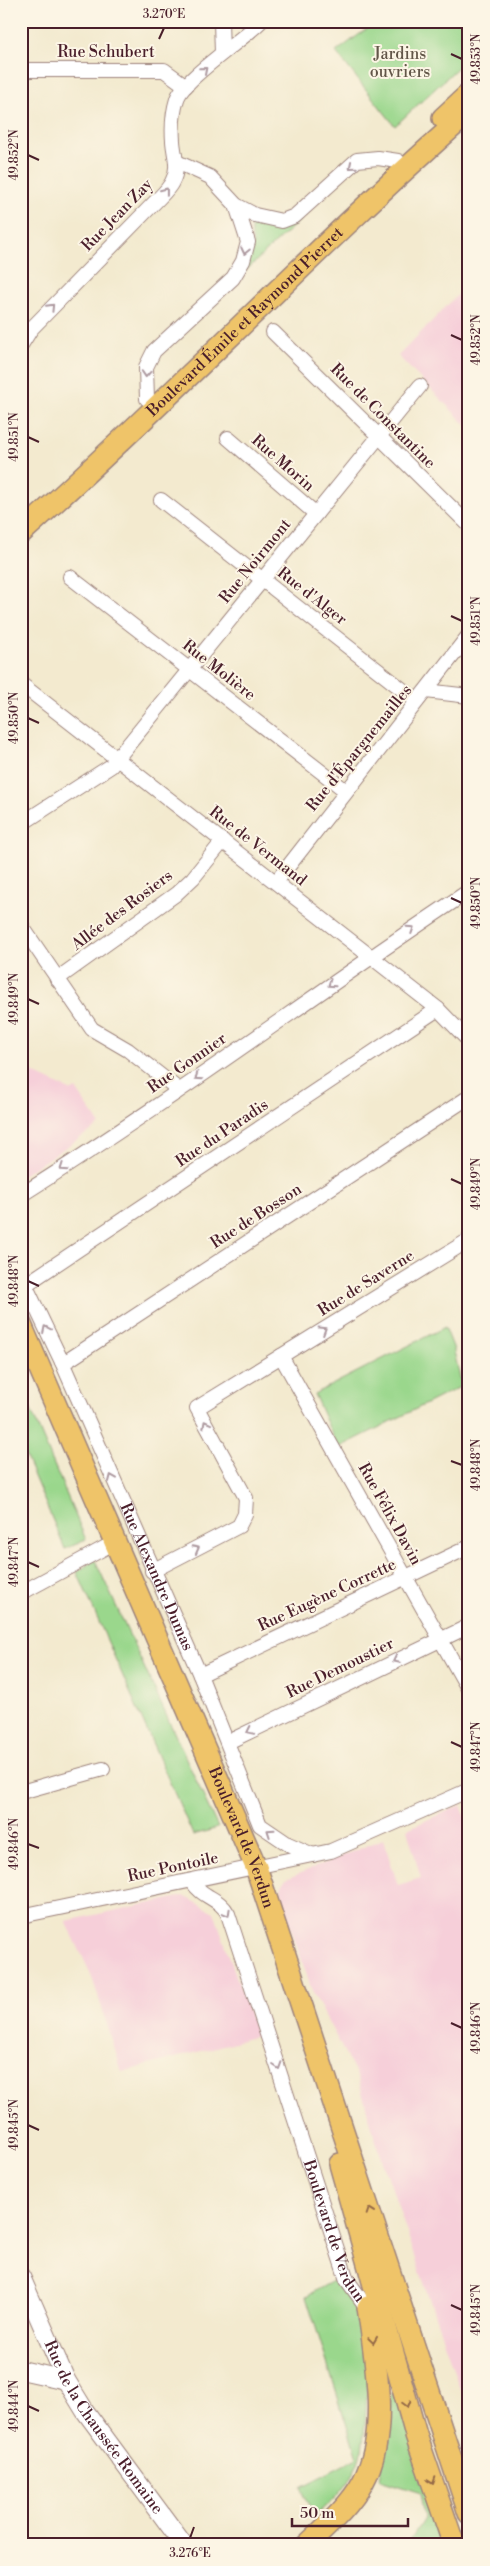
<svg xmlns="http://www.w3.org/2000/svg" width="490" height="2566" font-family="'Libre Bodoni',serif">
<rect width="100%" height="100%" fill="#fcf5e5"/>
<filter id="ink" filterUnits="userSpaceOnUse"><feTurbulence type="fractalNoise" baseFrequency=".02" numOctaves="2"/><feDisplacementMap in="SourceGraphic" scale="10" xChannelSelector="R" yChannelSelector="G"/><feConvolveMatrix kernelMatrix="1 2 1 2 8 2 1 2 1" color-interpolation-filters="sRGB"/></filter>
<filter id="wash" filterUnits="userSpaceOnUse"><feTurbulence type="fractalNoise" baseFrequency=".0096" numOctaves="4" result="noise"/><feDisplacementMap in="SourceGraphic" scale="20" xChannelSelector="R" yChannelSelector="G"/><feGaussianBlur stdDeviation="1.12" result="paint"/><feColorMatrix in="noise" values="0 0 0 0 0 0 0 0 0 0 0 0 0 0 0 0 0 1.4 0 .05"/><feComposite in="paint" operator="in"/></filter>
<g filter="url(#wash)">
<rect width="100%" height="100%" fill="#f3eacf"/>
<path fill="#f6cfd9" d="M469 283V428L398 356Z
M21 1067 72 1091 76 1089 100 1125 21 1176Z
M461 1805 469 1827V2416L375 2138 358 2078 312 1991 282 1900 281 1888 286 1879 383 1839 398 1885 421 1878 407 1829Z
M184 1896 214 1912 257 2036 122 2072 92 1977 66 1921Z"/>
<path fill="#9ad78c" stroke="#727b5c" d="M377 21H469V57L395 126 336 52Z
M250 219H301L241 275 253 246Z
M445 1327 453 1347 462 1386 338 1448 314 1394Z
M21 1387 86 1540 65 1549 21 1446Z
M95 1560 218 1828 193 1835 77 1572Z
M342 2276C349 2298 362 2322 366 2345 369 2366 366 2443 359 2463 352 2481 330 2505 315 2516L301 2487 357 2458 306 2296Z
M396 2392 444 2545H407L425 2517 421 2493 380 2480 391 2394Z"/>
</g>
<g filter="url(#ink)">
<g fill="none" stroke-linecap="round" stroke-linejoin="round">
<g stroke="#9e847d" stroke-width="16">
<g id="minor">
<path d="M221 21 222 53"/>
<path d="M21 70H164L186 86"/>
<path d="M177 162 210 177 236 205 255 215 282 221 295 216 357 160 378 158 398 161"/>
<path d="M273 332 469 525"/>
<path d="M21 345 31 329 160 197C164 193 169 188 172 182 180 167 174 156 173 141 172 128 173 112 177 99 184 78 243 40 261 21"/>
<path d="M147 399 146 367 154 351 233 278 243 261 248 242 236 205"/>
<path d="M228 438 316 514"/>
<path d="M161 500 417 701"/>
<path d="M70 577 346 791"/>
<path d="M21 684 438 1009 469 1041"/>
<path d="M426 691 469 696"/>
<path d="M21 824 111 766 420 386"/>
<path d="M276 882 469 635"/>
<path d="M21 925 92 1029 128 1050 179 1090"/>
<path d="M57 979 176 894 193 878 223 841"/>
<path d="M21 1195C174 1099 318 991 469 891"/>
<path id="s1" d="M21 1276 62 1362 200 1675 260 1825 288 1844 313 1855"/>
<path d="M25 1285 438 1009"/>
<path d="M281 1356 469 1690"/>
<path d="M62 1362 70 1359 469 1097"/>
<path d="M152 1571 239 1526 245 1514 246 1498 197 1408 469 1240"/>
<path d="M21 1593 106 1547"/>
<path d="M200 1675 469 1547"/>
<path d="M228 1742 469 1626"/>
<path d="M21 1792 103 1769"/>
<path id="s2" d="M192 1881C203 1899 219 1897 228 1914L347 2280 368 2309"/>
<path d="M21 1916 331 1851 469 1790"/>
</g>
</g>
<g stroke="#9e847d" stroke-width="20">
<g id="tertiary">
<path id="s3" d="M21 2277 66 2380 85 2411 184 2545"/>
<path d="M21 2370 66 2380"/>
</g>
</g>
<g stroke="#9e847d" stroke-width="24">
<g id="primary">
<path d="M443 118 469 94"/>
<path id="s4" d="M21 533C174 396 315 248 469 112"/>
<path id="s5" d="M21 1325 256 1867 469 2513"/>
<path d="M340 2164 416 2435 454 2545"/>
<path d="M307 2545C327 2526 350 2506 363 2482 390 2433 375 2359 368 2307"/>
</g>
</g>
<use href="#minor" stroke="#fff" stroke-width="14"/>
<use href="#tertiary" stroke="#fff" stroke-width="18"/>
<use href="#primary" stroke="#efc469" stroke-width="21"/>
</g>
<defs><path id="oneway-chevron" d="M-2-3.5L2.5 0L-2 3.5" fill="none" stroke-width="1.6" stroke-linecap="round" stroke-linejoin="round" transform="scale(1.25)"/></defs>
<g stroke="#ae9aa0">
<use href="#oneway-chevron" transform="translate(204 70) rotate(-41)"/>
<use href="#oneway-chevron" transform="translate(352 166) rotate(140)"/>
<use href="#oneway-chevron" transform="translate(165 191) rotate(-52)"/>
<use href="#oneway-chevron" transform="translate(245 251) rotate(103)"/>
<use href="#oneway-chevron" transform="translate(51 307) rotate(-46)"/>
<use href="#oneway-chevron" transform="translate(146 374) rotate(94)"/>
<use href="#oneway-chevron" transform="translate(411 929) rotate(-33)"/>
<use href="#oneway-chevron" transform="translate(331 984) rotate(145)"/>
<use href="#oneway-chevron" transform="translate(198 1077) rotate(145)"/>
<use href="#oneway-chevron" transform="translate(63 1168) rotate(146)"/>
<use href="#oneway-chevron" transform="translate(46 1329) rotate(-116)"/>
<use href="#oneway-chevron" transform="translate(323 1330) rotate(-32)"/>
<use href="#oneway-chevron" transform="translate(206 1424) rotate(-118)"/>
<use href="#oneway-chevron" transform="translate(112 1478) rotate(-113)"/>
<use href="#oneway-chevron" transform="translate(196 1549) rotate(-28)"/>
<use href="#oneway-chevron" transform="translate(396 1660) rotate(154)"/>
<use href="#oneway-chevron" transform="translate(250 1731) rotate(154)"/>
<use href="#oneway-chevron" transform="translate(270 1832) rotate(-146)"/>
<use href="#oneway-chevron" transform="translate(227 1913) rotate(61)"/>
<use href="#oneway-chevron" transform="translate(278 2066) rotate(72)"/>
</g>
<g stroke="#946947">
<use href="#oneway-chevron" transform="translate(370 2211) rotate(-109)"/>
<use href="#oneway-chevron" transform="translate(373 2340) rotate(82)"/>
<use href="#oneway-chevron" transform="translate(407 2404) rotate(74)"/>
<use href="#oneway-chevron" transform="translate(432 2481) rotate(71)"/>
</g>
</g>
<path fill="none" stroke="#4a1f2b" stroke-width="2" d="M159 39 164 28M451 54 462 59M28 155 39 160M451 335 462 340M28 437 39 442M451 616 462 621M28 718 39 723M451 898 462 903M28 999 39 1004M451 1179 462 1184M28 1281 39 1286M451 1461 462 1465M28 1562 39 1567M451 1742 462 1747M28 1844 39 1848M451 2023 462 2028M28 2125 39 2130M451 2305 462 2310M28 2406 39 2411M190 2538 194 2527"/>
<g text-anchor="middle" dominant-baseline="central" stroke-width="4" stroke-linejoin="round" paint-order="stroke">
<g font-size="16" fill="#4a1f2b" stroke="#fcf5e5">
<text x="106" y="52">Rue Schubert</text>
<text transform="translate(117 215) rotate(-46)">Rue Jean Zay</text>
<text stroke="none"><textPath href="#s4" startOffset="308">Boulevard Émile et Raymond Pierret</textPath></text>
<text transform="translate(383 416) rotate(45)">Rue de Constantine</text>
<text transform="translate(283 463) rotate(41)">Rue Morin</text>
<text transform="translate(255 561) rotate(-51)">Rue Noirmont</text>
<text transform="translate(312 596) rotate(38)">Rue d'Alger</text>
<text transform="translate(219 670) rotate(38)">Rue Molière</text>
<text transform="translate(359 748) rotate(-51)">Rue d'Épargnemailles</text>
<text transform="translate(258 846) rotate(38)">Rue de Vermand</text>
<text transform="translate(122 910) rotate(-37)">Allée des Rosiers</text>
<text transform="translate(187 1063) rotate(-35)">Rue Gonnier</text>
<text transform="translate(222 1133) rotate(-34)">Rue du Paradis</text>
<text transform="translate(256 1216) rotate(-33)">Rue de Bosson</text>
<text transform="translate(366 1283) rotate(-32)">Rue de Saverne</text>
<text transform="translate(390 1514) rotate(61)">Rue Félix Davin</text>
<text stroke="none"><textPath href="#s1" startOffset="330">Rue Alexandre Dumas</textPath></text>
<text transform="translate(327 1595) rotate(-25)">Rue Eugène Corrette</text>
<text transform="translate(340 1668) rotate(-26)">Rue Demoustier</text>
<text stroke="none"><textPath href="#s5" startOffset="558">Boulevard de Verdun</textPath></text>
<text transform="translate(173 1867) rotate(-12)">Rue Pontoile</text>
<text stroke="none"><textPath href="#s2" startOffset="384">Boulevard de Verdun</textPath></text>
<text stroke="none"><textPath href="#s3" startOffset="172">Rue de la Chaussée Romaine</textPath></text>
</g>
<g font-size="16" fill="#625648" stroke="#fcf5e5">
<text x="400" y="54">Jardins<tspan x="400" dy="18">ouvriers</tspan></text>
</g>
</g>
<rect width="490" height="2566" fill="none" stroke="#fcf5e5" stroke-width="55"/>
<path d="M292 2518v8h116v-8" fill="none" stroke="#4a1f2b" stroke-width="2.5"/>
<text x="300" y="2518" font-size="15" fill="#4a1f2b" stroke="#fcf5e5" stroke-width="4" paint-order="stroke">50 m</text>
<rect x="28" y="28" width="434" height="2510" fill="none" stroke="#4a1f2b" stroke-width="2"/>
<g font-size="12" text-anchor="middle" fill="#4a1f2b">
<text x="164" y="18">3.270°E</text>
<text transform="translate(476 59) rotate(-90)" y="4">49.853°N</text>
<text transform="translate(14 155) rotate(-90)" y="4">49.852°N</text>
<text transform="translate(476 340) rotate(-90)" y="4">49.852°N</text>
<text transform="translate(14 437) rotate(-90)" y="4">49.851°N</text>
<text transform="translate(476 621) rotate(-90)" y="4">49.851°N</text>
<text transform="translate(14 718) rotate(-90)" y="4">49.850°N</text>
<text transform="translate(476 903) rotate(-90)" y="4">49.850°N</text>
<text transform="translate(14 999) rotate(-90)" y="4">49.849°N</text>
<text transform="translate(476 1184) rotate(-90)" y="4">49.849°N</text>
<text transform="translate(14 1281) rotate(-90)" y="4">49.848°N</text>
<text transform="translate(476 1465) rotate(-90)" y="4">49.848°N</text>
<text transform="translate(14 1562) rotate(-90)" y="4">49.847°N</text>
<text transform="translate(476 1747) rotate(-90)" y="4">49.847°N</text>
<text transform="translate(14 1844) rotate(-90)" y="4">49.846°N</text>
<text transform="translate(476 2028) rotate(-90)" y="4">49.846°N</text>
<text transform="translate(14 2125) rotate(-90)" y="4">49.845°N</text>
<text transform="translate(476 2310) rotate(-90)" y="4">49.845°N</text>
<text transform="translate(14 2406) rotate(-90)" y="4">49.844°N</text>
<text x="190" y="2557">3.276°E</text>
</g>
</svg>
